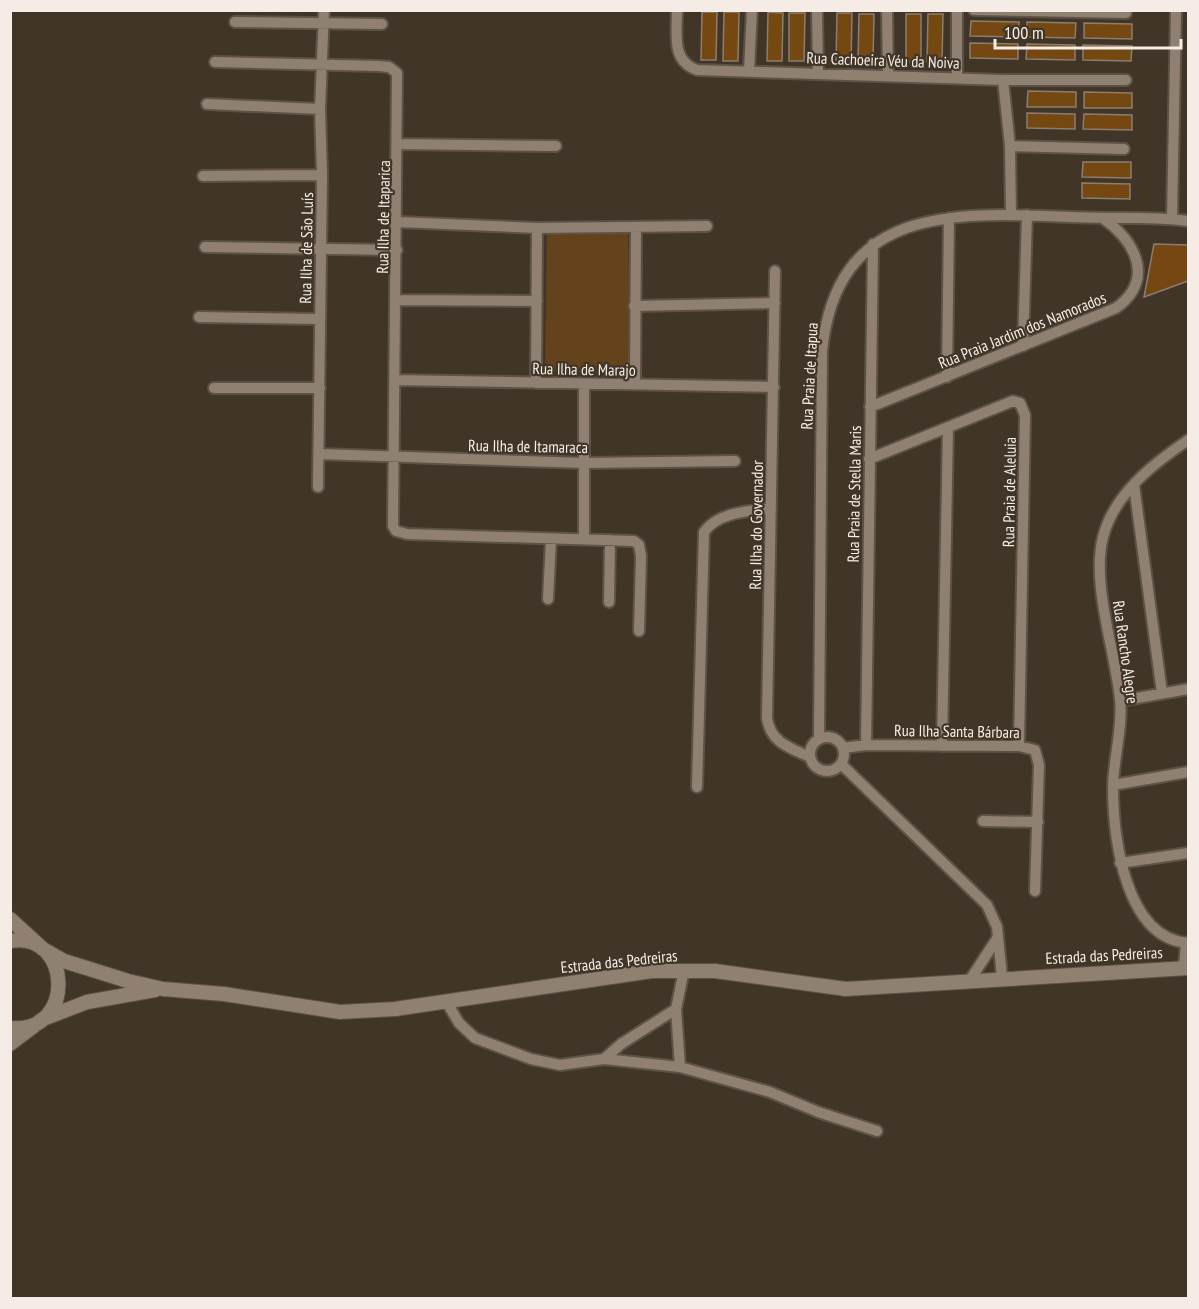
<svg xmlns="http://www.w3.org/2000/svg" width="1199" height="1309" font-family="'PT Sans Narrow',sans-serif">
<rect width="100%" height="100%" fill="#413528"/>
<path fill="#63421c" d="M547 230 628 232 631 374 545 372Z"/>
<path fill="#744810" stroke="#8b7d6f" stroke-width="1.5" d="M702 12H717L716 60H701Z
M724 12H739L738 61H723Z
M768 12 783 13 782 61H767Z
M789 13H805L804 61H789Z
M837 13H852L851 62 836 61Z
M859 14H874L873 62H858Z
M906 14H921V62H906Z
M928 14H943L942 63 927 62Z
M971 21 1019 22V37L970 36Z
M1027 22 1076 23 1075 38 1027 37Z
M1084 23 1132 24V39L1084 38Z
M970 43 1018 44V59L970 58Z
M1027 44 1075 45V60L1026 59Z
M1083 45 1132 46 1131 61 1083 60Z
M1028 91 1076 92V107H1027Z
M1084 92 1132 93V108H1084Z
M1027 113 1075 114V129L1027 128Z
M1084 114 1132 115V130L1083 129Z
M1083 162H1131V178L1082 177Z
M1082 183 1130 184V199L1082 198Z
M1154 244 1188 245V281L1144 297Z"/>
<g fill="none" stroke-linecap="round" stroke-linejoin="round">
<g stroke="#5d5247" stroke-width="14">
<path id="street" d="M677 10C677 34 671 61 697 70L1003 80H1126
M817 10 818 73
M887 10 888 75
M957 10V77
M974 10 1126 13
M235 22 382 24
M215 62 379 66 389 67 397 73 393 526 396 531 407 534 634 541 639 545 641 556 639 631
M749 71 752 10
M1003 80 1010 146 1011 215
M207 104 320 109
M398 144 556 146
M1010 146 1124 149
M203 176 322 175
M1172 219 1176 10
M398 222 537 228 707 226
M205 247 397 250
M775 271 767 718C770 742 790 748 810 757
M397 300 537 301
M634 306 775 303
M199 317 320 319
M1023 346 1027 215
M947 377 949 218
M395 380 774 387
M536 383 537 228
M635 384 636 228
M584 386V538
M214 388H320
M870 407 1116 308C1155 280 1136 242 1104 219
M1188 440C1153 464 1114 494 1103 537 1091 583 1115 650 1120 699 1123 727 1114 756 1113 785 1113 835 1124 938 1188 943
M320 454 584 463 735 461
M869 459 1013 401 1020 403 1025 415 1019 746
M1134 485 1162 693
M318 487 322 175 320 109 324 10
M548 599 551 539
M609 602 610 540
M1120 701 1188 689
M810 754a17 17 0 1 1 34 0a17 17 0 1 1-34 0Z
M819 738 822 351C837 205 954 212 1070 217 1109 219 1149 216 1188 221
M866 745 873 244
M942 746 948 427
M843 748 866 745 1019 746 1035 750 1039 765 1035 891
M841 764 987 905 997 927 1002 977
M1113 785 1188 772
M697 787 704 532C718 512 749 511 771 508
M983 821 1038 822
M1120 863 1188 853
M1184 967 1186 943
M970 980 998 937
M446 1001 459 1023 475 1038 531 1059 560 1065 604 1059 680 1067 770 1092 818 1112 877 1131
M604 1059 621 1044 676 1009
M680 1067 676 1009 684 970"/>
</g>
<g stroke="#5d5247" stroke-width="16">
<path id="secondary" d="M10 919 43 949 64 961 128 981 163 989 224 994 340 1012 395 1009 652 971H715L846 989 1188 968
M10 941C72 930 77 1035 10 1028
M10 1044 43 1019 87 1002 155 990"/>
</g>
<use href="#street" stroke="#8f8072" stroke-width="10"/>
<use href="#secondary" stroke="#8f8072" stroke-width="14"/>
</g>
<g text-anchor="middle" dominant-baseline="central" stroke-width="4.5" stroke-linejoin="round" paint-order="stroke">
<g font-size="16" fill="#f5ede5" stroke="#413528">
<text transform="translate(883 60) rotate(2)">Rua Cachoeira Véu da Noiva</text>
<text transform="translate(383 217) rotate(-89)">Rua Ilha de Itaparica</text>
<text transform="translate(306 248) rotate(-89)">Rua Ilha de São Luís</text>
<text transform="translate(1022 330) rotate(-22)">Rua Praia Jardim dos Namorados</text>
<text transform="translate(584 369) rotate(1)">Rua Ilha de Marajo</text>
<text transform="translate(809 376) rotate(-87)">Rua Praia de Itapua</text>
<text transform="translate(528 446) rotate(1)">Rua Ilha de Itamaraca</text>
<text transform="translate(1009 492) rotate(-89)">Rua Praia de Aleluia</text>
<text transform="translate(854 494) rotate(-89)">Rua Praia de Stella Maris</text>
<text transform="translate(756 525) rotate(-89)">Rua Ilha do Governador</text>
<text transform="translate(1126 652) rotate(82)">Rua Rancho Alegre</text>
<text transform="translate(957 731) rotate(1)">Rua Ilha Santa Bárbara</text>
<text transform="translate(1104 955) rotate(-3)">Estrada das Pedreiras</text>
<text transform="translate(619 961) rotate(-6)">Estrada das Pedreiras</text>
</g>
</g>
<rect width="1199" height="1309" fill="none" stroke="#f5ede5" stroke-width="24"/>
<path d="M995 39v9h186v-9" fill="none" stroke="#f5ede5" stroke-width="3"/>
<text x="1004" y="39" font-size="18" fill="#f5ede5" stroke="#413528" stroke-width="4.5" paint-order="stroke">100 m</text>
</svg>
